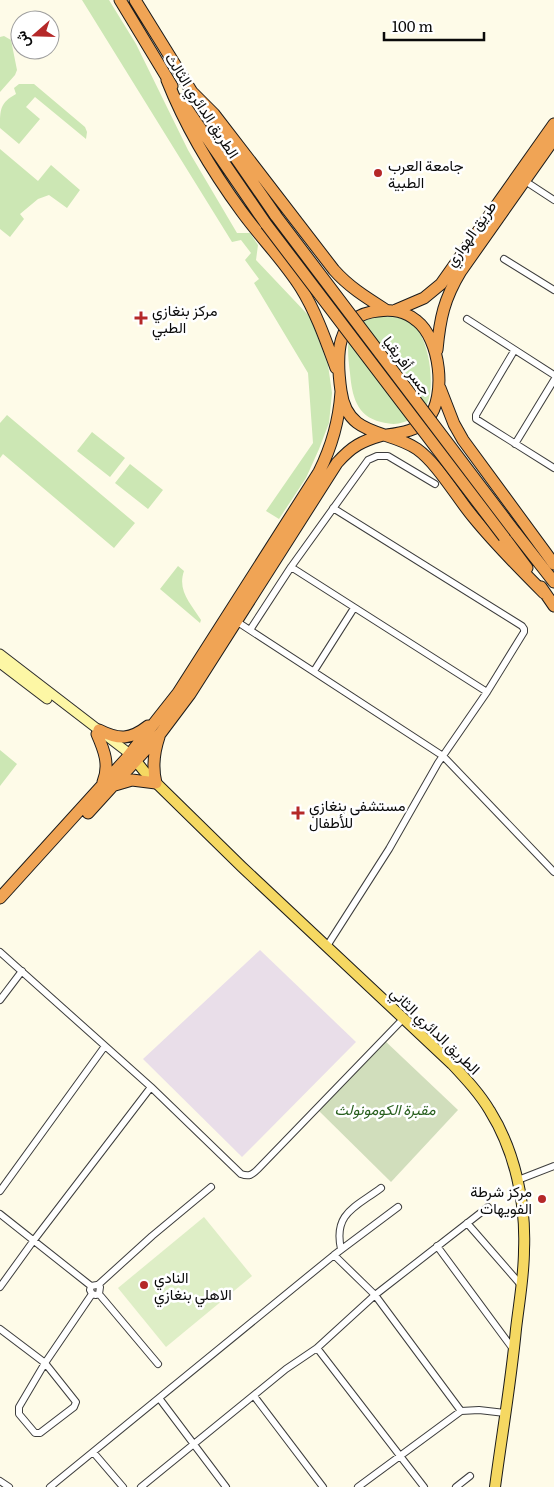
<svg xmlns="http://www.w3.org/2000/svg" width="554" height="1487" font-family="Literata,Vazirmatn,serif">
<rect width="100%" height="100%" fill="#fefbe8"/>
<path fill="#e9dee9" d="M260 950 356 1042 242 1157 143 1059Z"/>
<path fill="#cce7b4" d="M82 0H109L136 44 188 150 237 233H250L258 245 256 260 310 317 328 365 332 393 329 423 319 449 306 478 279 519 266 511 313 443 308 373 254 283 259 279 245 260 251 253 241 240 232 242Z
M4 36 11 40 17 70 15 75 0 92V37Z
M19 84H34L85 127 87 132 86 139 35 97 26 107 40 119 19 144 0 128C0 109 0 103 16 94L14 88Z
M0 149 38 181 51 165 80 190 67 208 49 195 38 199 20 214 24 219 10 237 0 229Z
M381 316C390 317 399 317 407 320 429 330 436 385 427 404 422 413 414 419 404 422 396 425 389 424 381 422 356 416 352 395 350 373 346 341 345 323 381 316Z
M7 415 135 523 114 548 3 454 0 458V423Z
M92 432 125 458 110 477 77 451Z
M130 464 163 490 148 509 115 483Z
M178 566 184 571C177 591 191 604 201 620L200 623 160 589Z
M0 750 17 764 0 786Z"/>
<path fill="#d1debc" d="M383 1039 458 1110 391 1182 316 1108Z"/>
<path fill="#deeec6" d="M204 1217 252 1276 166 1347 118 1288Z"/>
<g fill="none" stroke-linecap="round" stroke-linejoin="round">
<g stroke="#3d3d3d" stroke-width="8">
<path id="street" d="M525 181 554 200
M504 259 554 290
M467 319 554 375
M514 351 476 415V419L554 468
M515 444 554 380
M291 567 487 692
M236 621 443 756 554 872
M250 630 291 567 368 460 377 456H388L435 484
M314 671 354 608
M327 946 389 849 438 763 487 692 524 632V629L522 626 333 508
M0 952 151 1087 241 1174C249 1177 252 1175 258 1169L403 1019
M0 1000 22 971
M518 1180 554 1166
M0 1191 105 1046
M398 1207 334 1255 375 1295 461 1411
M0 1214 91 1286
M467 1223 521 1285
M437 1246 513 1349
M341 1249C333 1213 356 1207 381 1188
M98 1285 152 1236 211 1187
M0 1287 34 1240 151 1087
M99 1294 96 1295 92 1294 90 1290 91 1286 97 1285 100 1287 99 1294 158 1364
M0 1329 45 1363 76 1402 74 1407 40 1433H35L19 1414V1407L45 1363 92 1294
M317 1348 424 1487
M254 1396 323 1487
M159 1398 226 1487
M93 1452 123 1487
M0 1481 9 1487
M50 1487 334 1255
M141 1487 286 1369 317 1348 375 1295 488 1207
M358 1487 461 1411 479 1410 505 1413
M456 1487 470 1476"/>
</g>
<g stroke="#2c2c2c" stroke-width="11">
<path id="secondary" d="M0 654 130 754
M0 663 47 699"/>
</g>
<g stroke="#1b1b1b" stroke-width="12">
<path id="primary" d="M132 756 144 771 242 867 452 1064C466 1079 480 1094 490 1111 515 1151 526 1203 524 1250 524 1276 519 1303 516 1329 511 1382 502 1434 495 1487"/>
</g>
<g stroke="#1b1b1b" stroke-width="13">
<path id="highway" d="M120 0 172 86
M135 0 195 97
M167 80C186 128 212 171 242 212 261 238 284 261 301 288 316 312 326 341 336 368
M191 91 214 114 334 270C349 287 367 298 386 310
M181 100 266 224
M209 119 276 216
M396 310 424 298 441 284 554 124
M437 350C440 318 444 299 461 271L554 139
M440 388 454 424 463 440 554 564
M387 435C401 433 419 430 428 419 447 396 440 339 417 321 405 311 393 309 378 311 335 315 336 356 341 391 347 438 388 429 417 449 438 464 457 498 474 518 496 545 520 569 544 593
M515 532 554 582
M504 537 527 568
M541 587 554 606
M99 730C119 740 130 740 148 726
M97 734C104 750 110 765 103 782
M115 785 132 780 156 783C152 767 154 752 159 737
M88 813 160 734 190 694 337 463C352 446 362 441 383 435
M0 898 126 759 178 693 319 472C332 446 339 421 341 392"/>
</g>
<use href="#street" stroke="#fff" stroke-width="6"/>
<use href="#secondary" stroke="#fdf7a5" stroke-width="9"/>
<use href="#primary" stroke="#f5d862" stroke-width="10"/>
<use href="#highway" stroke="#f0a455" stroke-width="11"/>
<g stroke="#1b1b1b" stroke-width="13" stroke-linecap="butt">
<path id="highway-bridge" d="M276 216 515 532
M266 224 504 537"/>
</g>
<use href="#highway-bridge" stroke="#f0a455" stroke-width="11"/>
</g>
<g fill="#b52828" stroke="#fff" stroke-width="2">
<circle cx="378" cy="173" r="5"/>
<path d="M138.5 310.5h5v5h5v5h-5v5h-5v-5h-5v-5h5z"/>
<path d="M295.5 805.5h5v5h5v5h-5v5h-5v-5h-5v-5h5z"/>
<circle cx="542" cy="1199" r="5"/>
<circle cx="144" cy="1285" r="5"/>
</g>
<g text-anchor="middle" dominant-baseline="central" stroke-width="5" stroke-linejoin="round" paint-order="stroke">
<g font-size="15" fill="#0a0a0a" stroke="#fff">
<text transform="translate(203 105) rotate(57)">الطريق الدائري الثالث</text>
<text transform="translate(470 233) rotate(-55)">طريق الهواري</text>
<text transform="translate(408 365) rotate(53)">جسر أفريقيا</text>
<text transform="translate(436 1030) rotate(44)">الطريق الدائري الثاني</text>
</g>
<g font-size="15" fill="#0a0a0a" stroke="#fff" text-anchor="start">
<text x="388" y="164">جامعة العرب<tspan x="388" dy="17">الطبية</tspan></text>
<text x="152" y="309">مركز بنغازي<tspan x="152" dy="17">الطبي</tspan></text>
<text x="309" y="804">مستشفى بنغازي<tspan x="309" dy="17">للأطفال</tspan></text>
<text x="532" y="1190" text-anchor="end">مركز شرطة<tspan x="532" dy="17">الفويهات</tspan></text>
<text x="154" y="1276">النادي<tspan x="154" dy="17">الاهلي بنغازي</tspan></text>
</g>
<g font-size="15" font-style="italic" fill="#285f1e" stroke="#fff">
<text x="385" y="1108">مقبرة الكومونولث</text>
</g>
</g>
<g transform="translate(35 35) rotate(250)"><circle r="24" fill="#ffffff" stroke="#9d9d9d"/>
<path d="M0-4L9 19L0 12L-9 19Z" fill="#b52828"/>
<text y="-8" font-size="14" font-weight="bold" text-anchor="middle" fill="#0a0a0a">ش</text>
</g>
<path d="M384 32v8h100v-8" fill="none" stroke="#0a0a0a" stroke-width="2.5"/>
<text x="392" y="32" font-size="15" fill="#0a0a0a" stroke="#ffffff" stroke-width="4" paint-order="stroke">100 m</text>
</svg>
